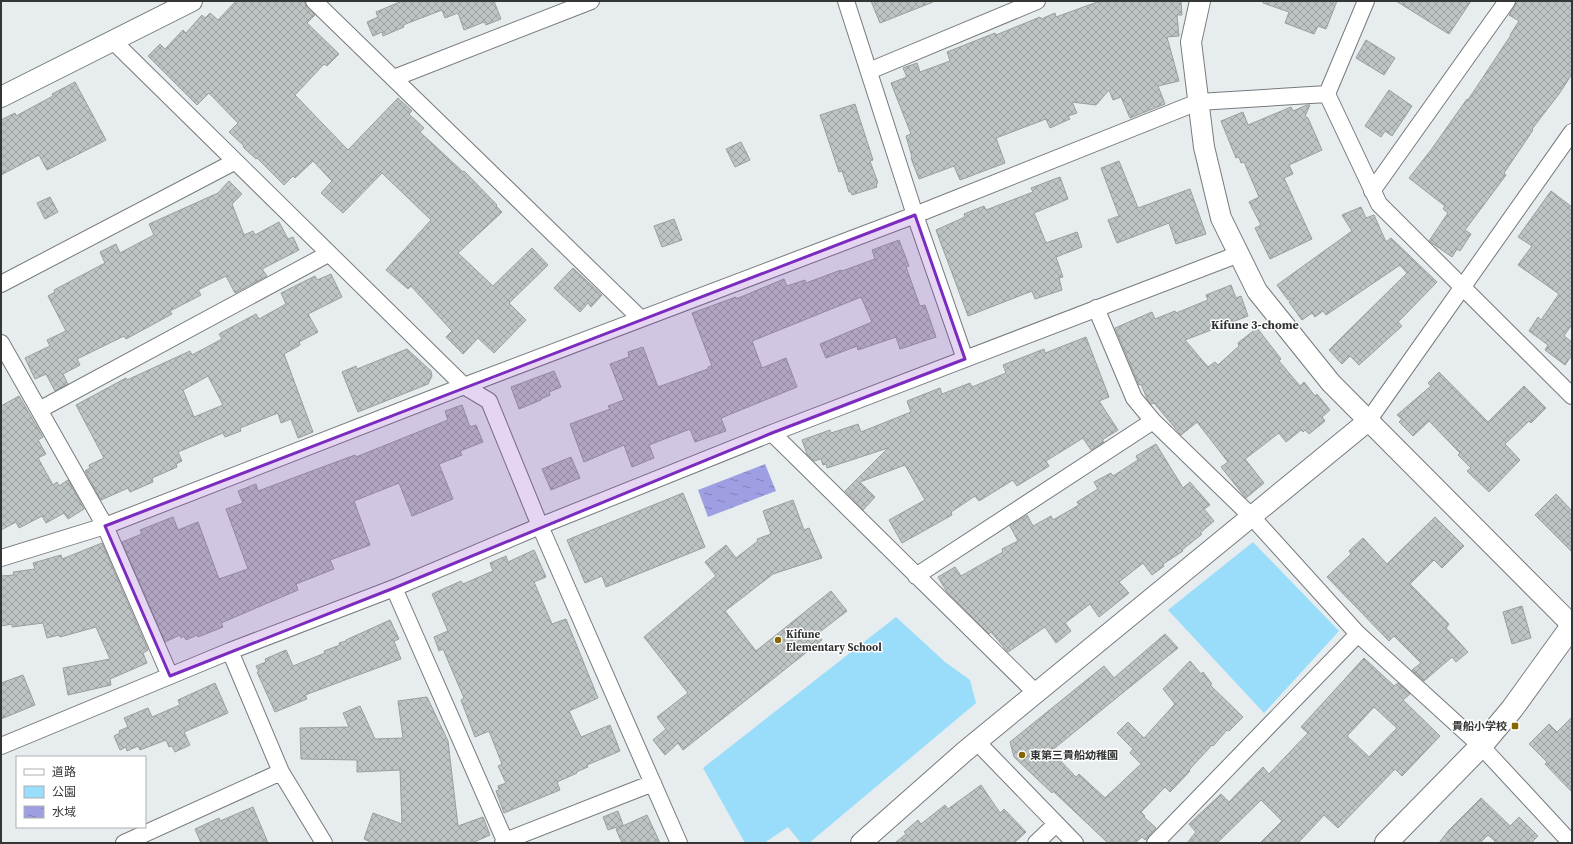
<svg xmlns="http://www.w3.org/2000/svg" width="1573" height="844" font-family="'Source Serif 4','Noto Sans JP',serif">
<defs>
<pattern id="water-ripples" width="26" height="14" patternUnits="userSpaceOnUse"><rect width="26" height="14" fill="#9d9fe2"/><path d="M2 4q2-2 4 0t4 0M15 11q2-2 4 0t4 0" fill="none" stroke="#8182b8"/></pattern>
<pattern id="building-cross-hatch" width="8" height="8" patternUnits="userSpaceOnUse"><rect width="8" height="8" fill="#bec3c3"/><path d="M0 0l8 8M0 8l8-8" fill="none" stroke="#9b9f9f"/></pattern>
</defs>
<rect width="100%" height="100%" fill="#e7ecee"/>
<path fill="#99ddfa" d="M1253 542 1339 631 1264 713 1168 610Z
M896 617 945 662 970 680 976 703 809 843H801L788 827 764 843H745L703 768Z"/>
<path fill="url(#water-ripples)" d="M765 464 776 491 708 517 698 490Z"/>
<path fill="url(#building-cross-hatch)" stroke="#999e9e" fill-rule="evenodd" d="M236 1H304L307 8 315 15 307 23 339 54 327 66 324 64 295 95 348 150 398 98 412 111 409 114 424 128 420 132 463 172 464 171 497 205 496 206 502 212 458 253 493 286 532 248 548 265 509 303 526 320 494 353 478 338 463 354 446 337 452 331 411 286 408 289 386 270 431 220 382 173 343 213 321 193 332 181 313 161 295 178 293 176 284 185 257 158 256 159 243 147 244 146 229 132 238 123 209 93 197 105 148 56 160 44 165 49 183 30 186 33 202 15 205 18 210 13 218 20Z
M402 1H494L501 19 486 25 484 22 464 30 458 13 445 18 442 10 403 25 404 27 383 36 382 32 373 36 367 22 378 17 376 12Z
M871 1H933V2L880 23Z
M1100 1H1181L1182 15H1177L1179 36 1167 37 1179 81 1158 86 1165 104 1130 118 1121 97 1113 100 1109 90 1096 105 1072 102 1077 113 1068 116 1070 119 1050 128 1046 119 996 138 1005 163 960 180 954 166 919 179 911 158 912 157 906 136 911 134 891 83 907 77 903 68 917 63 920 72 950 61 947 52 995 33 996 35 1040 17 1041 19 1055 13 1056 17Z
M1263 1H1337L1326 29 1318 26 1314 34 1285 23 1289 12 1263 3Z
M1396 1H1471L1449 34Z
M1516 1H1572V74L1559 94 1532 129 1533 130 1504 173 1506 175 1465 230 1471 234 1460 251 1457 249 1452 257 1429 241 1448 213 1443 209 1445 206 1409 178 1431 150 1467 99 1468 100 1511 35H1510L1519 21 1509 15 1515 6Z
M1366 40 1395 58 1384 75 1356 58Z
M75 82 106 140 47 170 39 155 1 175V120L15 113 16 116 53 96 52 94Z
M1389 90 1412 106 1392 136 1385 131 1381 137 1365 126Z
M855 104 873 160 870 161 878 183H876L877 187 852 195 851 192H849L842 171 839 172 820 115Z
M1307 105H1310L1305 116 1308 118 1322 150 1289 165 1293 174 1284 178 1312 239 1270 259 1255 228 1261 225 1249 202 1259 197 1244 162 1241 163 1239 157 1236 158 1221 121 1243 112 1248 125 1291 107 1293 111Z
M741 142 750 160 735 167 726 149Z
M1119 161 1138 208 1190 189 1206 234 1176 244 1169 223 1117 243 1108 220 1119 216 1101 168Z
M1060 177 1068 199 1034 213 1046 243 1077 232 1082 247 1056 257 1063 277 1059 278 1062 290 1035 299 1032 291 968 316 936 230 965 217 964 214 984 206 986 210 1033 192 1031 188Z
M229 181 242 194 232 204 244 235 253 231 255 235 279 222 288 239 293 237 299 250 262 269 267 276 235 293 226 276 198 290 201 295 170 311 172 314 126 339 124 336 77 359 80 365 63 374 68 384 55 391 46 374 35 379 25 358 50 346 47 340 66 331 48 296 55 292 54 290 105 263 100 252 116 244 120 253 154 235 149 224 218 193Z
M1551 191 1572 207V324L1564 336 1572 342V355L1565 365 1545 350 1548 345 1529 331 1538 317 1541 320 1559 294 1518 265 1532 246 1518 237Z
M50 197 58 212 45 219 37 203Z
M1361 207 1366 218 1374 215 1386 242 1391 238 1437 282 1398 322 1402 326 1359 365 1350 356 1342 364 1329 350 1407 273 1400 265 1326 315 1323 311 1315 317 1312 313 1302 320 1289 302 1295 298 1288 300 1277 285 1352 231 1342 215Z
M674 219 682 240 662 247 654 226Z
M899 240 909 266 906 267 920 306 925 305 936 337 900 349 896 337 858 350 857 346 826 358 820 344 872 322 861 297 752 341 762 368 786 358 797 387 721 418 726 431 695 442 690 429 649 445 654 458 632 467 624 445 584 462 570 424 610 409 608 406 624 400 610 364 629 357 628 352 643 347 658 387 708 369V367L712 366 692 313 736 297V299L784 279 787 286 805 280 806 283 841 270 842 271 875 259 872 250Z
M573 268 602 295 591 307 588 303 580 312 554 288Z
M331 274 342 297 308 314 318 332 299 342 300 345 284 354 313 432 298 438 291 419 281 423 278 413 240 428 241 431 225 437 223 433 178 452 182 461 176 464 177 467 152 478 153 482 130 492 128 488 101 500 85 471 90 468 89 465 104 458 76 405 126 378 127 380 190 351 192 355 222 339 219 334 256 314 259 319 286 304 281 293 315 276 317 280ZM208 376 223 405 194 417 183 390Z
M1231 285 1236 298 1241 296 1248 316 1185 340 1208 367 1215 362 1218 365 1239 346 1238 343 1257 328 1281 359 1279 361 1300 386 1304 382 1315 396 1317 394 1330 410 1322 417 1325 421 1309 434 1305 430 1303 432 1301 430 1286 442 1279 433 1245 459 1264 483 1246 498 1221 467 1228 462 1197 422 1181 435 1154 403 1151 404 1148 401 1141 384 1139 385 1115 328 1152 312 1155 319 1175 311 1176 313 1208 300 1206 295Z
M1086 337 1109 397 1099 401 1118 430 1102 440 1104 442 1091 450 1083 438 1046 461 1049 466 1017 486 1013 480 979 501 975 496 951 512 952 515 902 543 889 520 925 500 905 465 860 482 875 497 863 510 845 491 888 448 827 468 826 464 823 465 821 459 814 461 807 454 802 440 830 430 831 433 858 424 861 432 911 412 907 401 940 388 942 394 970 383 972 387 1006 373 1003 365 1044 349 1045 353Z
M407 349 431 371 432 376 428 384 358 412 342 372 356 366 357 369Z
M554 371 561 387 549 392 550 395 541 399V400L519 409 511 387Z
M1439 372 1488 422 1524 386 1546 408 1531 423 1529 421 1505 444 1520 460 1489 492 1467 471 1471 468 1458 455 1460 453 1429 421 1413 436 1399 422 1402 419 1397 415 1431 386 1428 383Z
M19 396 43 437 38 440 46 454 38 458 53 485 57 482 59 486 68 480 84 509 68 519 64 513 46 523 42 516 19 528 16 522 1 530V406Z
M462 405 470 427 476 425 483 442 460 451 462 455 439 464 453 499 412 516 399 483 354 501 370 545 330 560 334 569 296 584 298 590 221 623 223 627 198 637 197 635 186 640 184 636 181 638 180 635 165 642 122 542 142 534 140 530 173 517 178 530 198 522 219 579 248 569 226 509 243 503 238 491 256 484 258 491 355 455 356 457 448 420 445 411Z
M1156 444 1183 488 1190 482 1210 505 1204 509 1214 521 1200 533 1202 534 1182 550 1183 551 1163 564 1164 566 1152 575 1143 563 1119 582 1129 593 1099 617 1090 604 1065 623 1071 631 1056 643 1045 627 1008 652 991 632 989 634 947 592 938 577 955 567 961 576 1003 552 1002 549 1018 541 1010 526 1027 515 1033 526 1051 516 1053 520 1079 505 1077 502 1098 489 1094 482 1111 473 1113 476 1138 460 1136 456Z
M571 457 580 478 551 490 542 469Z
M683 493 705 547 606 587 602 576 585 583 567 540Z
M1556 494 1572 511V552L1535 515Z
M793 500 804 530 809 528 822 558 773 574 725 611 756 651 831 591 847 611 817 634 822 640 683 750 678 743 665 755 653 740 666 729 657 717 688 693 644 637 716 576 705 562 726 545 736 558 758 541 757 539 771 534 763 511Z
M1435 517 1464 546 1442 568 1434 560 1410 584 1449 624 1446 628 1468 652 1456 662 1452 657 1424 681 1412 670 1421 663 1394 636 1389 641 1327 577 1351 554 1349 551 1363 538 1387 564Z
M102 543 148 650 143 653 147 663 110 679 111 685 68 695 63 668 110 659 96 627 60 637 59 635 47 638 43 623 12 627V624L1 626V576L14 575 13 572 35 569 33 563 61 555 62 559Z
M534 550 546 577 534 582 552 624 566 619 598 698 569 711 581 737 610 725 620 751 587 765 588 767 576 772 577 773 557 782 560 790 504 813 496 791 499 790 498 786 506 783 498 766 502 764 489 731 475 737 461 700 464 698 443 649 439 651 434 637 448 631 432 594 461 581 463 584 493 571 490 563 506 556 508 562Z
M1522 606 1531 638 1512 644 1503 612Z
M390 620 399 639 394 641 401 659 305 695 307 699 275 712 257 672H259L256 666 266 662 265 659 286 650 293 666 325 653 324 651 340 645 339 643 346 641V640Z
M1165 634 1178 648 1051 751 1076 777 1079 774 1105 798 1141 764 1130 753 1133 749 1117 733 1128 722 1144 738 1175 704 1163 689 1190 661 1201 674 1203 672 1212 684 1210 685 1243 717 1229 731 1227 730 1213 746 1212 745 1189 770 1190 771 1170 792 1165 787 1141 812 1145 816 1144 817 1156 828 1145 840 1142 837 1135 843H1108L1053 791 1052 793 1014 757 1010 742 1104 666 1114 678Z
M1364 658 1394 686 1398 683 1410 694 1403 700 1440 736 1402 776 1395 769 1338 828 1324 815 1298 843H1260L1282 821 1261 800 1217 843H1187L1196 832 1189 824 1221 794 1229 802 1263 767 1269 774 1308 733 1301 727ZM1374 707 1397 728 1369 757 1347 736Z
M23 675 35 705 1 719V683Z
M215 683 228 713 184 732 190 745 175 752 172 746 169 747 166 740 140 750 138 746 127 751 126 747 120 750 114 736 120 733 119 731 128 727 124 718 148 708 152 717 180 705 178 700Z
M427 697 448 741 458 826 483 817 490 835 472 843H373L364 839 373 813 402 824 400 770 357 772V760L301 759 300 728 349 727 343 713 360 706 375 739 403 738 398 701Z
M1572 717V792L1545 764 1547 762 1529 744 1549 724 1557 732Z
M981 785 1000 813 1004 809 1026 832 1014 843H895L906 834 904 832 918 820 921 824 945 805 948 809Z
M1481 798 1510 826 1519 817 1538 836 1531 843H1493L1495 841 1488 835 1480 843H1439L1449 830Z
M253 807 268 843H201L195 829 219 818 220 821Z
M618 811 623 825 608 830 603 817Z
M647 815 660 843H622L616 829Z"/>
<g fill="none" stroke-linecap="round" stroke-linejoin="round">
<g stroke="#777a7c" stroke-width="18">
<path id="minor" d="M314 1 641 319
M846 1 915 215 965 359
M1366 1 1327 94 1379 204 1572 396
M113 41 464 386 489 401 540 526 679 843
M869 71 1037 1
M394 78 591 1
M1372 191 1507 1
M1 284 234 162
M1096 308 1134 398 1153 421 1252 517 1358 634 1481 746 1571 843
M1 343 105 526 170 676
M39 410 328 254
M1368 421 1572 132
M772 433 1037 694
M1 558 105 526 464 386 915 215 1198 102 1327 94
M916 576 1153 421
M394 588 506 843
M230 651 281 772 324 843
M977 742 1075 843
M1 746 230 651 394 588 540 526 772 433 1239 254
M124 843 281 772
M503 843 505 841 653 783
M1036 843 1056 824
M1155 843 1358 634"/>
</g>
<g stroke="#777a7c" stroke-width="22">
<path id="tertiary" d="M1200 1 1191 42 1204 147 1221 218 1257 291 1331 383 1572 625
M1 97 192 1
M861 843 964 752 1368 421"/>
</g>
<g stroke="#777a7c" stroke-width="24">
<path id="primary" d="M1386 843 1481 746 1512 709 1572 626"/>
</g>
<use href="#minor" stroke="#fff" stroke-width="16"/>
<use href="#tertiary" stroke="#fff" stroke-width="20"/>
<use href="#primary" stroke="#fff" stroke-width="22"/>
</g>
<path fill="#7b2cbf" fill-opacity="0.2" stroke="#7b2cbf" stroke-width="3" stroke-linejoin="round" d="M915 215 965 359 772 433 394 588 170 676 105 526Z"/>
<g fill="#856600" stroke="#fff" stroke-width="1.5">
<circle cx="778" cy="640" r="4"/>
<rect x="1511" y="722" width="8" height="8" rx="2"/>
<circle cx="1022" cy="755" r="4"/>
</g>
<g text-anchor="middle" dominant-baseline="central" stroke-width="3" stroke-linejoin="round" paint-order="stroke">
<g font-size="11" font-weight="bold" fill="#343636" stroke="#fff" text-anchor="start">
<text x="786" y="634">Kifune<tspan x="786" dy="13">Elementary School</tspan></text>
<text x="1507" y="726" text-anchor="end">貴船小学校</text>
<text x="1030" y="755">東第三貴船幼稚園</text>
</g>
<g font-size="12" font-weight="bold" fill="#2f3233" stroke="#fff">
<text x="1255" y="325">Kifune 3-chome</text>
</g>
</g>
<rect width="1573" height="844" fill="none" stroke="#343636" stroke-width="4"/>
<rect x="16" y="756" width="130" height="72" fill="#ffffff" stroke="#aeafaf"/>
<rect x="24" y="769" width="20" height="6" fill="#ffffff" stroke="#aeafaf"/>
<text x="52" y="776" font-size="12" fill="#343636">道路</text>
<rect x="24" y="786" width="20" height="12" fill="#99ddfa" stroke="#aeafaf"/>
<text x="52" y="796" font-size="12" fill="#343636">公園</text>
<rect x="24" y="806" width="20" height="12" fill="url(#water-ripples)" stroke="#aeafaf"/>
<text x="52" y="816" font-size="12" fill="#343636">水域</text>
</svg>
